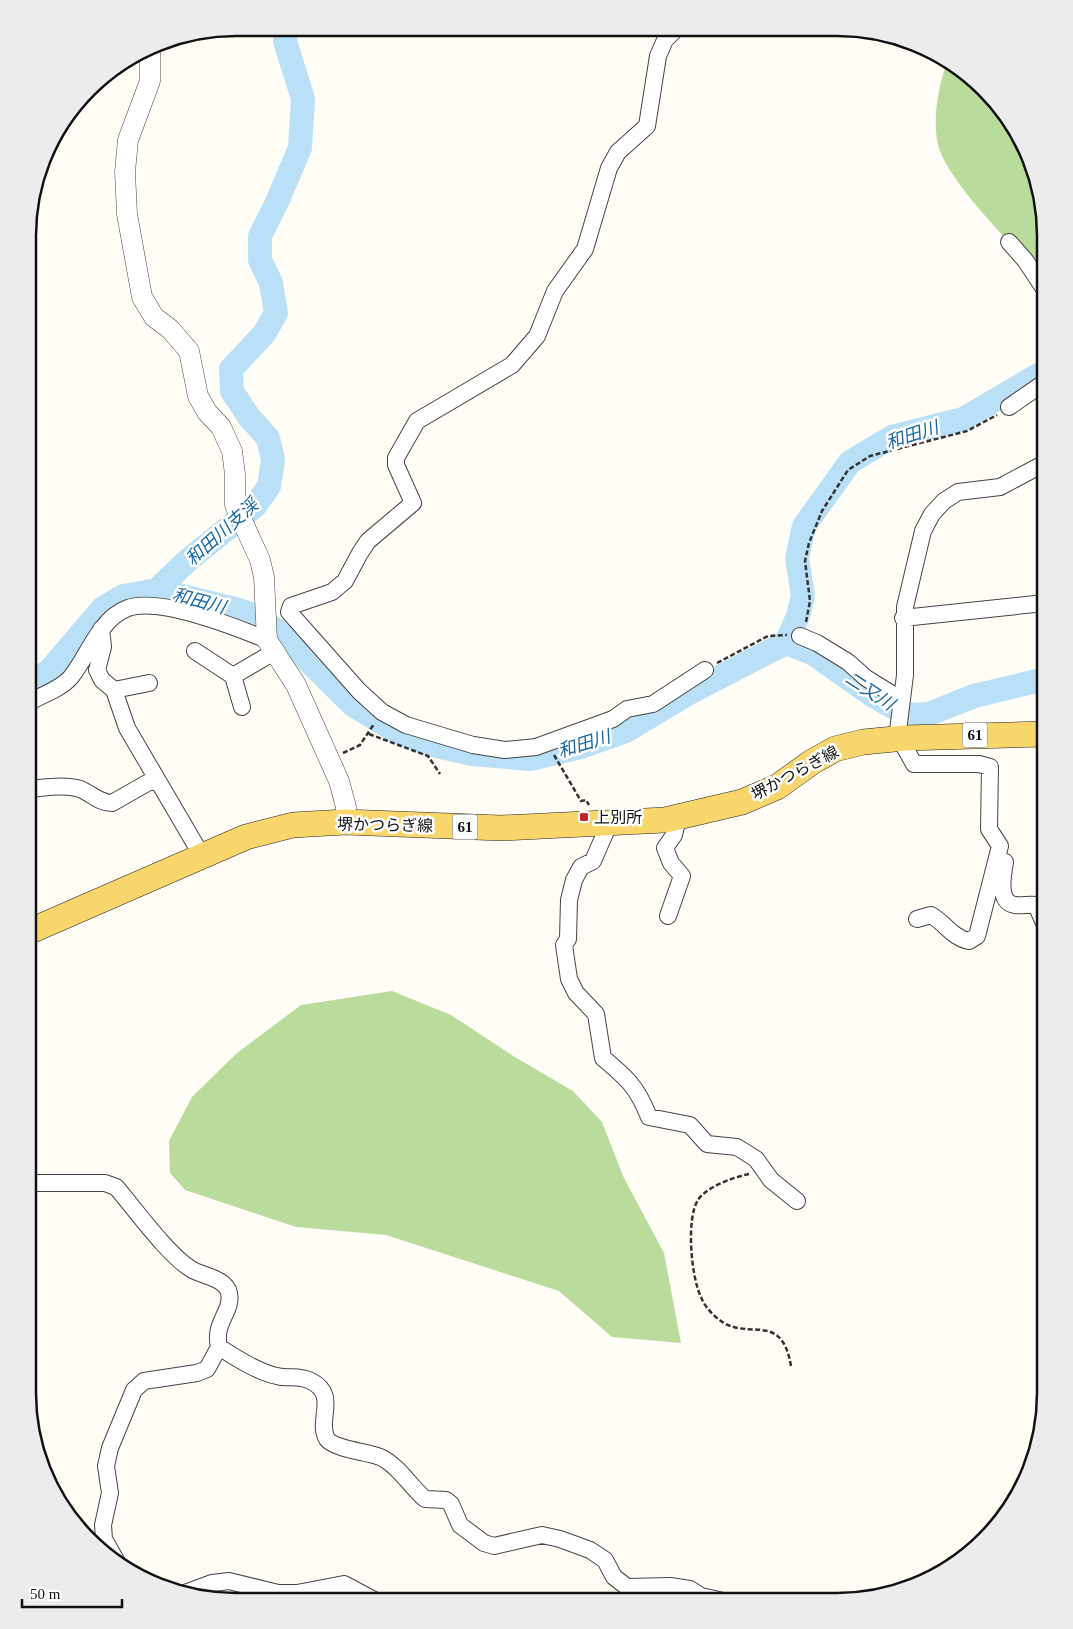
<svg xmlns="http://www.w3.org/2000/svg" width="1073" height="1629" font-family="'Times New Roman','Noto Sans JP',serif">
<rect width="100%" height="100%" fill="#fffdf5"/>
<path fill="#b9dc9c" d="M947 61 964 71 1003 109 1029 156 1045 236V281C1018 250 942 178 937 140 933 114 939 86 947 61Z
M392 991 451 1015 515 1057 573 1091 602 1122 623 1176 664 1253 681 1343 612 1337 559 1291 386 1235 296 1227 185 1190 170 1173 169 1141 192 1097 237 1053 301 1005Z"/>
<g fill="none" stroke-linecap="round" stroke-linejoin="round">
<path stroke="#b9e0f7" stroke-width="24" d="M157 590 186 562 255 506 269 486 273 460 268 438 249 417 232 391 231 369 264 334 276 313 271 283 260 260V236L277 202 300 148 303 99 285 41 286 28
M786 643 812 653 872 695 907 715 929 714 974 696 1045 679
M29 685 50 670 102 609 123 596 157 590 235 609 259 617 283 636 353 705 394 730 432 745 472 754 530 759 581 747 626 731 689 693 786 643 798 616 803 596 797 558 804 526 850 462 892 437 963 419 1045 371"/>
<g stroke="#444" stroke-width="18">
<path id="minor" d="M676 29 665 40 658 56 647 126 618 152 609 168 585 249 555 291 537 336 512 365 417 421 396 458V465L413 503 368 541 360 553 345 581 332 592 291 606 289 612 359 691 382 712 406 725 473 745 505 750 536 747 613 719 627 709 653 704 705 670
M1009 242 1025 260 1045 290
M1009 407 1045 382
M903 618 1045 603
M101 629 103 647 97 670 102 680 114 690
M800 636 817 643 848 662 866 678 900 699
M195 651 233 676 242 707
M233 676 274 652
M149 683 114 690 127 728 202 856
M29 702C42 695 61 689 71 677 83 662 90 644 102 629 109 619 117 612 128 608 160 597 236 627 267 640
M897 739 905 675V607L923 531 932 514 944 501 958 492 1000 487 1045 463
M900 739 914 764H979L990 767 989 829 1000 846 977 936 969 941C953 938 945 923 931 915L917 919
M28 789C44 788 64 784 80 789 91 793 99 803 112 803L149 782H158
M609 824 593 861 581 867 574 880 569 900 568 939 564 945 569 979 576 993 596 1014 603 1058C628 1079 637 1087 649 1117L690 1125 707 1144 737 1147 756 1159 771 1180 797 1201
M1005 862C1003 874 997 903 1015 905 1022 906 1029 904 1036 905L1045 925
M668 916 682 876 671 863 665 848 674 835 678 818
M28 1183H105L116 1187C135 1209 168 1255 191 1269 202 1276 226 1278 229 1293 233 1312 213 1322 219 1347 236 1358 258 1372 277 1376 288 1379 299 1375 311 1381 339 1395 316 1421 327 1439 334 1449 368 1452 380 1457 398 1465 410 1486 425 1499L446 1500 451 1504 460 1525 484 1543 494 1546 542 1535 560 1539 590 1550 605 1560 614 1577 627 1587 670 1586 690 1589 701 1596 723 1601
M118 1564 104 1539 103 1525 110 1493 106 1466 110 1448 134 1390 144 1381 197 1373 207 1369 219 1347
M185 1593 212 1583 229 1581 278 1593H297L344 1584 374 1600"/>
</g>
<g stroke="#444" stroke-width="21">
<path id="tertiary" d="M150 50V81L128 140 125 172 127 214 142 297 154 317 170 329 189 351 198 396 207 412 221 427 232 451 235 474V505L260 560 264 577 267 640 296 685 339 781 346 807 345 822"/>
</g>
<g stroke="#222" stroke-width="26">
<path id="primary" d="M28 932 246 837 293 825 345 822 501 828 665 820 742 802 777 787 812 762 835 749 863 742 905 738 1045 734"/>
</g>
<path stroke="#333" stroke-width="2.5" stroke-dasharray="5 2.5" stroke-linecap="butt" d="M806 622 810 601 805 561 809 543 822 511 848 470 870 456 967 431 997 415
M717 663 768 636 787 635
M369 734 428 756 440 774
M343 753 360 745 374 724
M554 755 581 801 586 800 589 805
M749 1174C734 1177 706 1187 698 1200 686 1218 691 1277 701 1297 704 1305 710 1312 717 1318 747 1344 781 1308 791 1366"/>
<use href="#minor" stroke="#fff" stroke-width="16"/>
<use href="#tertiary" stroke="#fff" stroke-width="20"/>
<use href="#primary" stroke="#f9d66b" stroke-width="25"/>
</g>
<rect fill="#c4262e" stroke="#fff" stroke-width="2" x="579" y="812" width="10" height="10" rx="2.5"/>
<g text-anchor="middle" dominant-baseline="central" stroke-width="5" stroke-linejoin="round" paint-order="stroke">
<g fill="#fff" stroke="#585858" stroke-width="1">
<rect x="962.5" y="722.5" width="25" height="25" rx="4"/>
<rect x="452.5" y="814.5" width="25" height="25" rx="4"/>
</g>
<g font-size="15" font-weight="bold" fill="#111">
<text x="975" y="735">61</text>
<text x="465" y="827">61</text>
</g>
<g font-size="16" fill="#111" stroke="#fff">
<text transform="translate(795 773) rotate(-28)">堺かつらぎ線</text>
<text transform="translate(385 825) rotate(1)">堺かつらぎ線</text>
</g>
<g font-size="16" fill="#111" stroke="#fff" text-anchor="start">
<text x="594" y="817">上別所</text>
</g>
<g font-size="18" font-style="italic" fill="#1768a6" stroke="#fff">
<text transform="translate(912 435) rotate(-18)">和田川</text>
<text transform="translate(222 532) rotate(-42)">和田川支渓</text>
<text transform="translate(199 601) rotate(15)">和田川</text>
<text transform="translate(870 691) rotate(33)">二又川</text>
<text transform="translate(584 744) rotate(-17)">和田川</text>
</g>
</g>
<path d="M0 0H1073V1629H0ZM236 36H837A200 200 0 0 1 1037 236V1393A200 200 0 0 1 837 1593H236A200 200 0 0 1 36 1393V236A200 200 0 0 1 236 36Z" fill="#ececec" fill-rule="evenodd"/>
<path fill="none" stroke="#111" stroke-width="2.5" d="M236 36H837A200 200 0 0 1 1037 236V1393A200 200 0 0 1 837 1593H236A200 200 0 0 1 36 1393V236A200 200 0 0 1 236 36Z"/>
<path d="M22 1599v8h100v-8" fill="none" stroke="#111111" stroke-width="2.5"/>
<text x="30" y="1599" font-size="15" fill="#111111" stroke="#ffffff" stroke-width="4" paint-order="stroke">50 m</text>
</svg>
